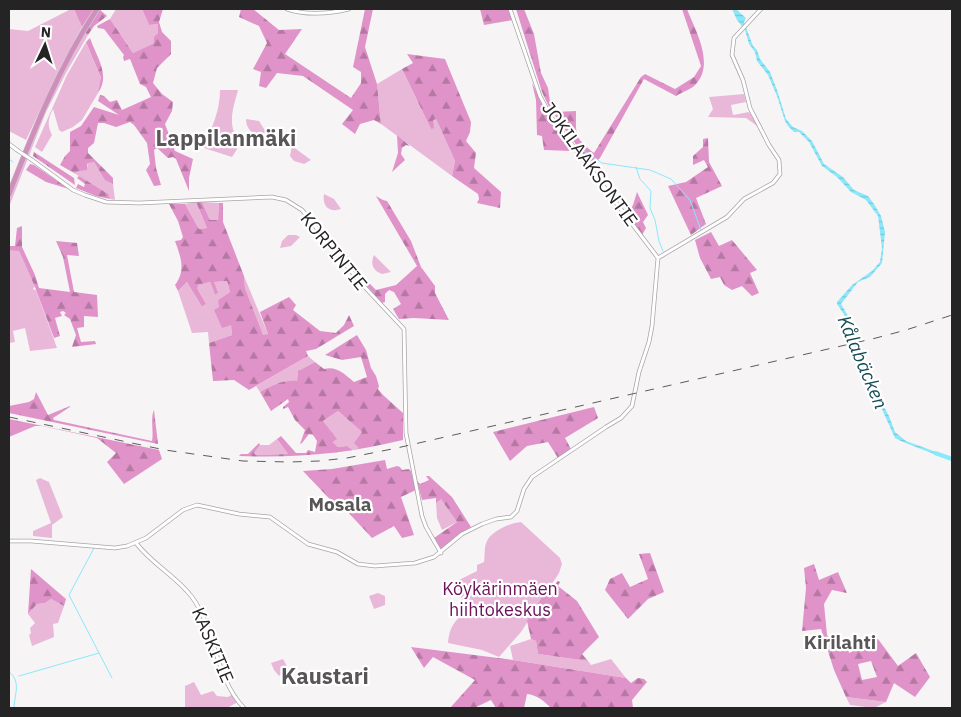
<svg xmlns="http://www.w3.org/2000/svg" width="961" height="717" font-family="'IBM Plex Sans',sans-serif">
<defs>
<pattern id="forest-firs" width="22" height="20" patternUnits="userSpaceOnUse" patternTransform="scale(1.25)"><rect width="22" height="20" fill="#e093c9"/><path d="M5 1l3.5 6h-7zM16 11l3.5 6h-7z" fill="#b578a3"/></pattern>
<pattern id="water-rules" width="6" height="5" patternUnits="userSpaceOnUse" patternTransform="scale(1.25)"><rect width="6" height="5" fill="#8be8fa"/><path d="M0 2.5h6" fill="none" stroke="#78c7d6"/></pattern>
</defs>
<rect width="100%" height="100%" fill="#f7f4f6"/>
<path fill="#e9b8d9" d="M71 9H74L82 27 61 66 26 140 9 131V29L28 31Z
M116 9H142L149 25 158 24V33L154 43 133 53 110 19Z
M84 32 88 35 66 73 46 112 9 207V199L44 111Z
M86 42 102 81 98 93 82 120 73 127 62 132 59 130 53 109C48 119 47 125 52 135L42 152 35 147 67 75Z
M402 69 431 129 433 119H436L455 161 452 176 381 124 377 84Z
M220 90H238C233 109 226 127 241 143L232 157 204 148V146C212 127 220 111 220 90Z
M744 94 746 102 731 105 733 115 749 112 760 128 746 118 708 117 713 109 709 97Z
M246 119 259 121 266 132C256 138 246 131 246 119Z
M292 146 311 160 304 164 294 161 290 156Z
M88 162H94L105 179 113 184 115 200 110 199 107 194 74 173 88 166 86 163Z
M324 194 334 199 341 209C329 213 322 206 324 194Z
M196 202 207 228 199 229 185 204Z
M202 202 219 203 218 220H210Z
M288 235H296L300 237 291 246 280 248 282 241Z
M16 249 19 251 35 287 33 288 34 290H36L57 348 30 351 25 328 13 331 15 342 9 343V250Z
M374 255 391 272 382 274C373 271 370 264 374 255Z
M244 276 268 334 263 336 245 288Z
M227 281 230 292 218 300 231 325 232 335 209 343 208 332 192 333 178 291 187 282 206 304 197 288V285L210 282 215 294 214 282Z
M308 356 315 362 298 371 297 382C282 379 273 385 260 392L256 386Z
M338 411 362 432 360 448 353 450 347 446 338 447 333 442 336 439 323 421Z
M277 439 288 454 256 455 254 453 260 445H269Z
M40 478 49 482 63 517 52 525V538L33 536V531L51 523 36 480Z
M439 499H441C447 505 451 514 457 522L442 530 437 518 436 503Z
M521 522 560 558 562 564 559 573 521 632 499 657 482 650 448 643C449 627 455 620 467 611L455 582 477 571V565L484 562C485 556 484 546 487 541 492 531 510 523 521 522Z
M378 593 385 596V605L374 609 369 596Z
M51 599 64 606 58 623 53 624 54 637 32 646 29 635 31 633 30 628 35 623 28 614 37 604 45 603Z
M531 639 536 641 538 654 588 661 591 665 611 659 626 678 513 660 510 646Z
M283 659 288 668 279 676 274 670 271 663Z
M194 682 201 695 213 691 217 696 228 697 233 694 238 702 227 708H190L185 707V686Z
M846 697 886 702 874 708 850 705Z"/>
<path fill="url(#forest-firs)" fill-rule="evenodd" d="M74 9H94L82 27Z
M99 9 107 16 94 26 88 35 84 32Z
M142 9H163L159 22 162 32 171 41V54L157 68 153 83 162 94 173 102 172 111 165 124 175 151 193 159 189 178V191L176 159 173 157 168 158 157 148 154 150 156 168 161 185 154 186 146 170 150 164 147 143 134 125 130 122 116 127 104 123H98L94 143 88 148V153L113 178V184L105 180 94 162 87 163V170L79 171 74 173 60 165 65 156 70 151V132L81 126 94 107 119 115 98 101 100 95 104 96 110 102 117 100 122 110 151 97 146 87 140 84 130 59 124 61 123 57 124 55 104 29 98 28 97 26 110 19 133 53 154 43V37L158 33V24L149 25Z
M241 9H253L279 30 302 29 285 54 351 98 361 83V72L353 67 365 9H373L365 47 377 84 381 124 374 120 360 124 355 134 342 124 353 110 303 76 277 73 266 88 259 86 261 72 253 69 267 43 259 26 239 17Z
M480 9H510L513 20 484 25Z
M516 9H524L534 34 541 73 548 88 551 108 556 112 576 111C576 136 574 137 594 153L641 77 645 74 675 89 694 77 701 66 682 9H687C695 30 715 63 696 84 692 89 682 92 676 96L644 79 600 158 592 166 560 123 548 105 542 92Z
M90 38C96 56 111 75 98 93L101 78 86 42Z
M407 54 445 59 471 122 470 132 466 141 476 153 474 168 501 192 500 208 477 203 479 199 478 194 452 176 455 161 436 119 433 120 434 128 431 129 402 69 413 63Z
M532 83 553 125 571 151 544 150 542 136 537 135 536 100Z
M397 135 410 146 406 145 402 148 401 154 405 160 392 172 398 153Z
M708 138 709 162 722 186 696 198 706 224 691 235 668 186 686 182 708 167 704 160 693 165V156L703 147V139Z
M34 152 74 178 75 185 33 156Z
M30 164 34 165 69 189 46 182 26 170Z
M79 176 108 194 110 199 96 196 76 188 78 184 84 187 85 184 77 178Z
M637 192 648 215 643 222 646 228 642 235 627 215 633 205Z
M376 196 383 200 387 201 411 241 421 267 435 286V293L449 320 414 318 399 319 393 309 401 304 394 292 389 290 385 294V302L382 303 380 302 344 258 376 290 396 285 417 266Z
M196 202H202L210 220H218L219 203H223V222L244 276 245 288 263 335 268 334 260 312 289 297 296 305 293 310 320 331 336 333 344 325 349 315 354 326 316 349 306 351 308 356 249 390 234 380 213 381 209 343 232 335 231 325 222 328 214 310 219 307 218 300 230 292 227 281 214 282 218 293 215 294 210 282 198 285 197 288 206 304 202 306 187 282 178 291 175 285C186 270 181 258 175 241L181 240 183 237 178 221 169 204H185L199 229 207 228Z
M22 226V247L35 275 39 288 70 292 63 257 56 241 77 243 79 256 67 255 74 292 97 295 98 317 84 316V327L77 328 81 342 95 341 96 344 72 347 76 335 70 319 64 315 66 313 63 311 60 312 62 316 55 318 60 336 54 338 35 287 19 251 9 250V246H15L17 228Z
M711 232 719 246 732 240 757 270 750 273 759 293 752 296 742 286 732 290 724 285 720 277 711 279 700 258 695 240Z
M357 335 366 350 371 368 376 376 379 386 378 389 383 395 403 413V440C345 454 298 458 239 456L241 454H248L259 443 260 445 254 453 256 455 288 454 277 439 281 436 296 453H306L308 450 315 452 317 441 313 435 309 434 302 443 300 444 305 430 295 420 288 407 283 409V407L289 402 288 399 271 411 260 392C273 385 282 380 297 381L298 371 315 362 324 369C337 366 344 374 354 382L367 377 361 357 342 360 325 355ZM338 411 362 432 354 443 359 448 353 450 347 446 338 447 333 442 337 439 323 421Z
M36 392 48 415 70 406V407L53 418 54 420 152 441C154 432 150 419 154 410L158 444 9 413V406L29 402 34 399Z
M594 407 598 418 565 438 571 449 558 458 548 442 527 446 510 461 493 432Z
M9 419 159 450 162 459 124 484 107 462 116 453 97 438 42 426H35L9 437Z
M385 460 387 469 397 466 400 467 402 470 409 469 411 471 416 490 401 497 414 535 402 538 394 526 372 538 345 509 342 512 303 471 332 469Z
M426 476H429L452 497 471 527 455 537 442 551 434 538 457 522 441 499 436 503V498L422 500 417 481 420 484 429 480Z
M650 553 664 592 648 599 628 619 605 590 610 579 622 573 630 587 648 579 639 554Z
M814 564 819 580 838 572 847 593 832 590 824 604 827 635 830 640 847 638 849 653 878 639 898 666 916 653 930 677 915 697 894 683 886 702 846 697 834 670 821 629 802 631 806 588 804 568ZM871 661 877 677 862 680 858 664Z
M31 569 66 599 64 606 51 599 45 603 37 604 28 614Z
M558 581 560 582 558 586 577 601 599 637 582 654 588 661 538 654 536 641 531 639 527 621 551 583 555 584Z
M411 647 513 660 626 678 631 683 638 678 644 679 647 682 632 700 633 708H551C544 701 537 695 527 694L524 708H496L491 700 474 708H450L475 680 433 657 424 668Z"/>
<path fill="url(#water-rules)" d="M732 9H736L746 18 744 22 753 46 757 50 760 59 770 72 777 90 786 119 793 127 802 131 812 141 824 164 843 177 854 190 868 196 874 204 881 216 885 232 882 263 870 277 858 282 841 304 856 329 855 337 861 357 875 384 877 394 889 416 895 432 906 441 939 453V456L903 442 895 438 875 394 872 384 860 364 854 345 853 338 851 335 849 322 837 304V302L852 285 872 271 880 262 882 248 878 216 866 200 851 192 837 177 822 166 809 142 799 132H794L788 126 785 121 777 96 768 75 757 61 755 52 749 44 745 30 737 20Z"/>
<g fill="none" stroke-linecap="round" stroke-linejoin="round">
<path stroke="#8be8fa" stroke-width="1" d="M584 151 602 163 650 170 671 179 690 200 701 230
M9 159 13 162
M636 167 640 179 651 191 650 208 655 220 659 241 663 251
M94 548 69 595 112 678
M9 672C22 681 14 696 14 708
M19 676 99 653"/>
<path stroke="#8be8fa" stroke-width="4" d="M935 453 952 459"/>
<g stroke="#a8a5a7" stroke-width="4.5">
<path id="secondary" d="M287 9C308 16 328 14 349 9
M510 9 540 96 551 117 658 258
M9 144 17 150
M32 160 73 190 85 195 106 202 139 203 272 197 286 200 302 210 359 281 404 329 406 433 422 516 426 527 441 553
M9 541H31L115 548 127 546 146 538 183 510 197 505 239 514 270 517 308 544 337 552 358 564 375 566 415 563 434 557 462 534 482 524 496 519 511 517 517 511 524 489 532 477 606 427 621 418 632 406 639 372 649 342 652 326 658 258 727 217 744 199 773 183 780 174 779 160 769 145 750 108 743 80 732 55 734 38 761 9
M136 543C153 565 176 576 192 597 216 630 215 678 244 708"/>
</g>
<g stroke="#cfcfcf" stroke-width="6">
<path id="highway" d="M9 194C34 130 59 67 97 9"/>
</g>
<use href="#secondary" stroke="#fff" stroke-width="3"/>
<use href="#highway" stroke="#cf8fbc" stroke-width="5"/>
<path stroke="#5d5b5c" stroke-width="1" stroke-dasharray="9 9" stroke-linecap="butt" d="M9 417 165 450 243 461 290 462 319 461 347 458 397 448 876 338 906 330 952 315"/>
<g stroke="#a8a5a7" stroke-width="4.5" stroke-linecap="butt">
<path id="secondary-bridge" d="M17 150 32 160"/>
</g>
<use href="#secondary-bridge" stroke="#fff" stroke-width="3"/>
</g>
<g text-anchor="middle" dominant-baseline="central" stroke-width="4.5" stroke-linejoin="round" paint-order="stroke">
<g font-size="18" fill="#252425" stroke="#fff">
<text transform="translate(590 164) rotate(54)">JOKILAAKSONTIE</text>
<text transform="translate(334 251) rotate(51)">KORPINTIE</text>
<text transform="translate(213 645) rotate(67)">KASKITIE</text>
</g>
<g font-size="18" fill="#6c125a" stroke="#fff">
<text x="500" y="588">Köykärinmäen<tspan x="500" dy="21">hiihtokeskus</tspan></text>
</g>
<g font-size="19" font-style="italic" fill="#154c56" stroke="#fff">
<text transform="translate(863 362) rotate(67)">Kålabäcken</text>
</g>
<g font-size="19" font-weight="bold" fill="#595658" stroke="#fff">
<text x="340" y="504">Mosala</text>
<text x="840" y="642">Kirilahti</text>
</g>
<g font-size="22" font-weight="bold" fill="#595658" stroke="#fff">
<text x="226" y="137">Lappilanmäki</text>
<text x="325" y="675">Kaustari</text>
</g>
</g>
<rect width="961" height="717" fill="none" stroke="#252425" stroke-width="20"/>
<g transform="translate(45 45) rotate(4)" stroke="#ffffff" stroke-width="4" paint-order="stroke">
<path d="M0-4L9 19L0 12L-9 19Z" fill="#252425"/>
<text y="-8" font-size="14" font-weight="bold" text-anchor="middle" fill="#252425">N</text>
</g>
</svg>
